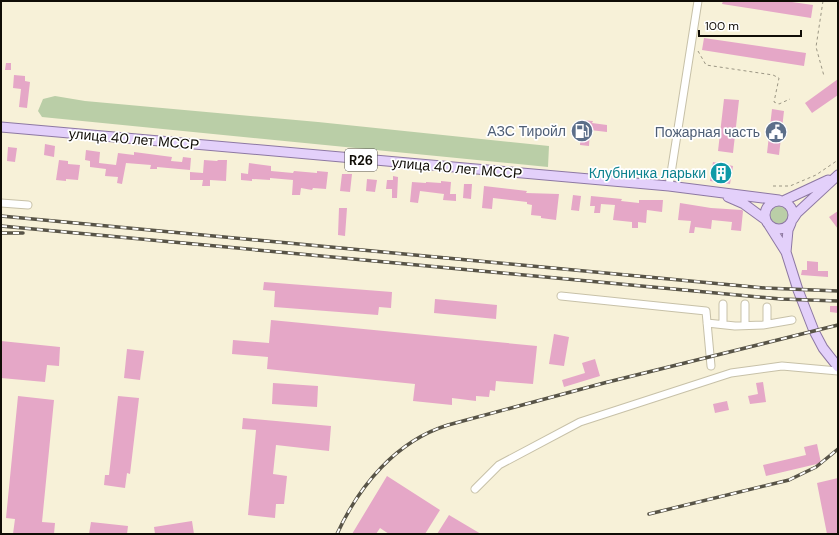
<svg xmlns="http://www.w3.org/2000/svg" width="839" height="535" font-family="'DM Sans',sans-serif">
<rect width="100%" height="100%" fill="#f7f1d8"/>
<path fill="#bacea7" d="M55 96 85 101 318 122 549 146 548 167 42 117 38 111 43 99Z
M770 214a11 11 0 1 1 22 0a11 11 0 1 1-22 0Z"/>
<path fill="#e5a7c7" d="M723 1H785L813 5 811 18 722 4Z
M704 38 806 53 804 66 702 50Z
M6 63H11V70H5Z
M14 75 25 76V81L30 82 27 108 19 107 21 89 13 88Z
M838 79V95L812 113 805 103Z
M724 99 739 100 733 153 718 151Z
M772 109 784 111 779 155 767 153Z
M579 120 593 121 592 123 607 125V132L590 130 589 146 580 145 581 128 578 127Z
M45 144 55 146 54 157 44 155Z
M8 147 17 148 15 162 7 161Z
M86 150 100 152 99 163 116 165 118 153 134 155V152L172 157 171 161 182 162 183 157 191 158 190 170 157 167V169H150L151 165 126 163 122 184 117 183 118 177 105 176 106 169 90 167V161L85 160Z
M59 160 68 161V164L80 165 78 180 66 179V181L56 180Z
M204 160 217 161 218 160H227L226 181 210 180V186H202L203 180H190V172L203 173Z
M713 162 733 166 730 184 710 181Z
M249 163 271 166V171L293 173 294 171 317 173V171L328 172 326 189 313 188 312 190 301 188 300 195H292L293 180 270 178V180L252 179V181L241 180V173L248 174Z
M342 174H352L350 192 340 191Z
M393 176 398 177 397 198H392V189H386L387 180H393Z
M367 179 377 180 375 192 366 191Z
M441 181 451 182 450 194H456V201L443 200 444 194 420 191 418 203 410 202 412 182 426 183V182L441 183Z
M464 184H472L471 199 463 198Z
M484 186 527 191 526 193 559 194 556 220 541 218V216L531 215 532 205 527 204V202L493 198 492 209 482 208Z
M573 195 581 196 579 211 571 210Z
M591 196 622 199 621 201 639 203V200H663L662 212 647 210 646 223 638 222V228H632V222L613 220 615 205 601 204 600 213H594L595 206H590Z
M680 203 711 208 742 210 743 211 741 231 731 230 732 222 712 220 711 229 695 227 694 233H689L691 221 678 220Z
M339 208H347L345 236 338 235Z
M838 211V229L829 217Z
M807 261 818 262V271H828V277L801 275 802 270H807Z
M264 282 392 292 391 308 379 307 378 315 274 307 275 291 263 290Z
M435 299 497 305 496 319 434 313Z
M830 306H838V313L830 312Z
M271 320 537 346 533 384 496 381 495 391 490 390 489 397 476 396V401L452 398V405L413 401 415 384 267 369 268 357 232 354 233 340 269 343Z
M554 334 569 337 564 366 549 364Z
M1 341 60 347 59 366 47 365 45 382 1 378 2 364 1 363Z
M127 349 144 351 140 380 124 378Z
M595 359 600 376 564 387 562 380 585 373 582 363Z
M763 382 766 402 750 404 748 396 758 394 756 383Z
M273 383 318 386 317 407 272 404Z
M18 396 54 400 42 522 55 523 54 534H13L15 519 6 518Z
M118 396 139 398 130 474 127 473 125 488 104 485 105 475H109Z
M727 401 729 410 715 413 713 404Z
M243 418 331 426 329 451 276 445 273 474 287 476 284 504H276L275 518 248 515 256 430 242 429Z
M817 444 821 463 766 476 763 465 806 455 804 447Z
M387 476 440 510 425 534H389L380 528 376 534H352Z
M838 478V534H827L817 483Z
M449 515 481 534H437Z
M192 521 194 534H155L154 527Z
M91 522 128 526 127 534H89Z"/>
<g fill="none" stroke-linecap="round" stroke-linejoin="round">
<g stroke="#c7c1a8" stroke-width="9">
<path id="minor" d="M669 186 698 1
M1 203 28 205
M561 296 706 311 711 366
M767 307V324
M707 323 735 326 763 325 792 320
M723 324V304
M745 325V304
M475 489 499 465 580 422 731 373 782 366 838 371"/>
</g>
<g stroke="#8d78a3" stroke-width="11">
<path id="major" d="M1 127 669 186 779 200
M728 197 744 204 766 220
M765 215a14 14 0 1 1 28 0a14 14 0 1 1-28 0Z
M783 201 828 180
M793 219 797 213 838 175
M769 225 786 252 798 290 814 331 823 348 838 367
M786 252 788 230 791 223"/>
</g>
<path stroke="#9b9684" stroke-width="1" stroke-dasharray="3 3" stroke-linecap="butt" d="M823 1 816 47 824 76
M698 51 706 65 773 75 779 78 774 102 779 104 790 99
M773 186H790L816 175 838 160"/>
<use href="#minor" stroke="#fff" stroke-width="7"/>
<use href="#major" stroke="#e3d0fa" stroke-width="9"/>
<g stroke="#585447" stroke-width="3.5">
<path id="rail" d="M1 216 765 288 838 291
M1 226 781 299 838 301
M1 233H23
M649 514 789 480 816 467 838 449
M337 534C359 486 396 441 448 425L604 383 838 325"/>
</g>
<use href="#rail" stroke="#fff" stroke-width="2" stroke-dasharray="6" stroke-linecap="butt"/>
</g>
<defs>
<g id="fuel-disc" transform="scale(1.15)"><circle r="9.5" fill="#5c6f8a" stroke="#fff"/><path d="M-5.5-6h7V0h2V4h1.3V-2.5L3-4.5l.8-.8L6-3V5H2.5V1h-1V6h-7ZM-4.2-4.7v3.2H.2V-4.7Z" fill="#fff"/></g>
<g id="civic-disc" transform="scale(1.15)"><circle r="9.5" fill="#5c6f8a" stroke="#fff"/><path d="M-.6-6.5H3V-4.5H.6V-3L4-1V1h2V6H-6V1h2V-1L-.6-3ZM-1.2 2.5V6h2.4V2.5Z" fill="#fff"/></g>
<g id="building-disc" transform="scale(1.15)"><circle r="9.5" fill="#0f9aa8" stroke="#fff"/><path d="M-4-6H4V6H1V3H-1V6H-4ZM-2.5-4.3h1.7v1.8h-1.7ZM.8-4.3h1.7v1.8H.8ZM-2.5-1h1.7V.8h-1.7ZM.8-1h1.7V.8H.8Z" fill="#fff"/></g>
</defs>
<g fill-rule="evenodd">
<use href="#fuel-disc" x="582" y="131"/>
<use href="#civic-disc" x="776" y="132"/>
<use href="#building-disc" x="721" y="173"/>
</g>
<g text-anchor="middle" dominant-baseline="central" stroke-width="3.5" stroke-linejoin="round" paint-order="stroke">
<rect fill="#fff" stroke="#585651" stroke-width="1" x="345" y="149" width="32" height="22" rx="3"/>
<g font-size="13" font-weight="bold" fill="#100d06">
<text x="361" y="160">R26</text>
</g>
<g font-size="14" fill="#4e5e75" stroke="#fff" text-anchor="end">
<text x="566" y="131">АЗС Тиройл</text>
<text x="760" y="132">Пожарная часть</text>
</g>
<g font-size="14" fill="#100d06" stroke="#fff">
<text transform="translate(134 139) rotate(5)">улица 40 лет МССР</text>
<text transform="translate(457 168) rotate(5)">улица 40 лет МССР</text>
</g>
<g font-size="14" fill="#0d838f" stroke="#fff" text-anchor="end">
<text x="706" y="173">Клубничка ларьки</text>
</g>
</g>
<rect width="839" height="535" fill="none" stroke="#100d06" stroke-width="4"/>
<path d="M699 30v6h102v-6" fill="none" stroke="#100d06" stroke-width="2"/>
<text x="705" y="30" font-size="12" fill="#100d06" stroke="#ffffff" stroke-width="3" paint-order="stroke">100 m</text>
</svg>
